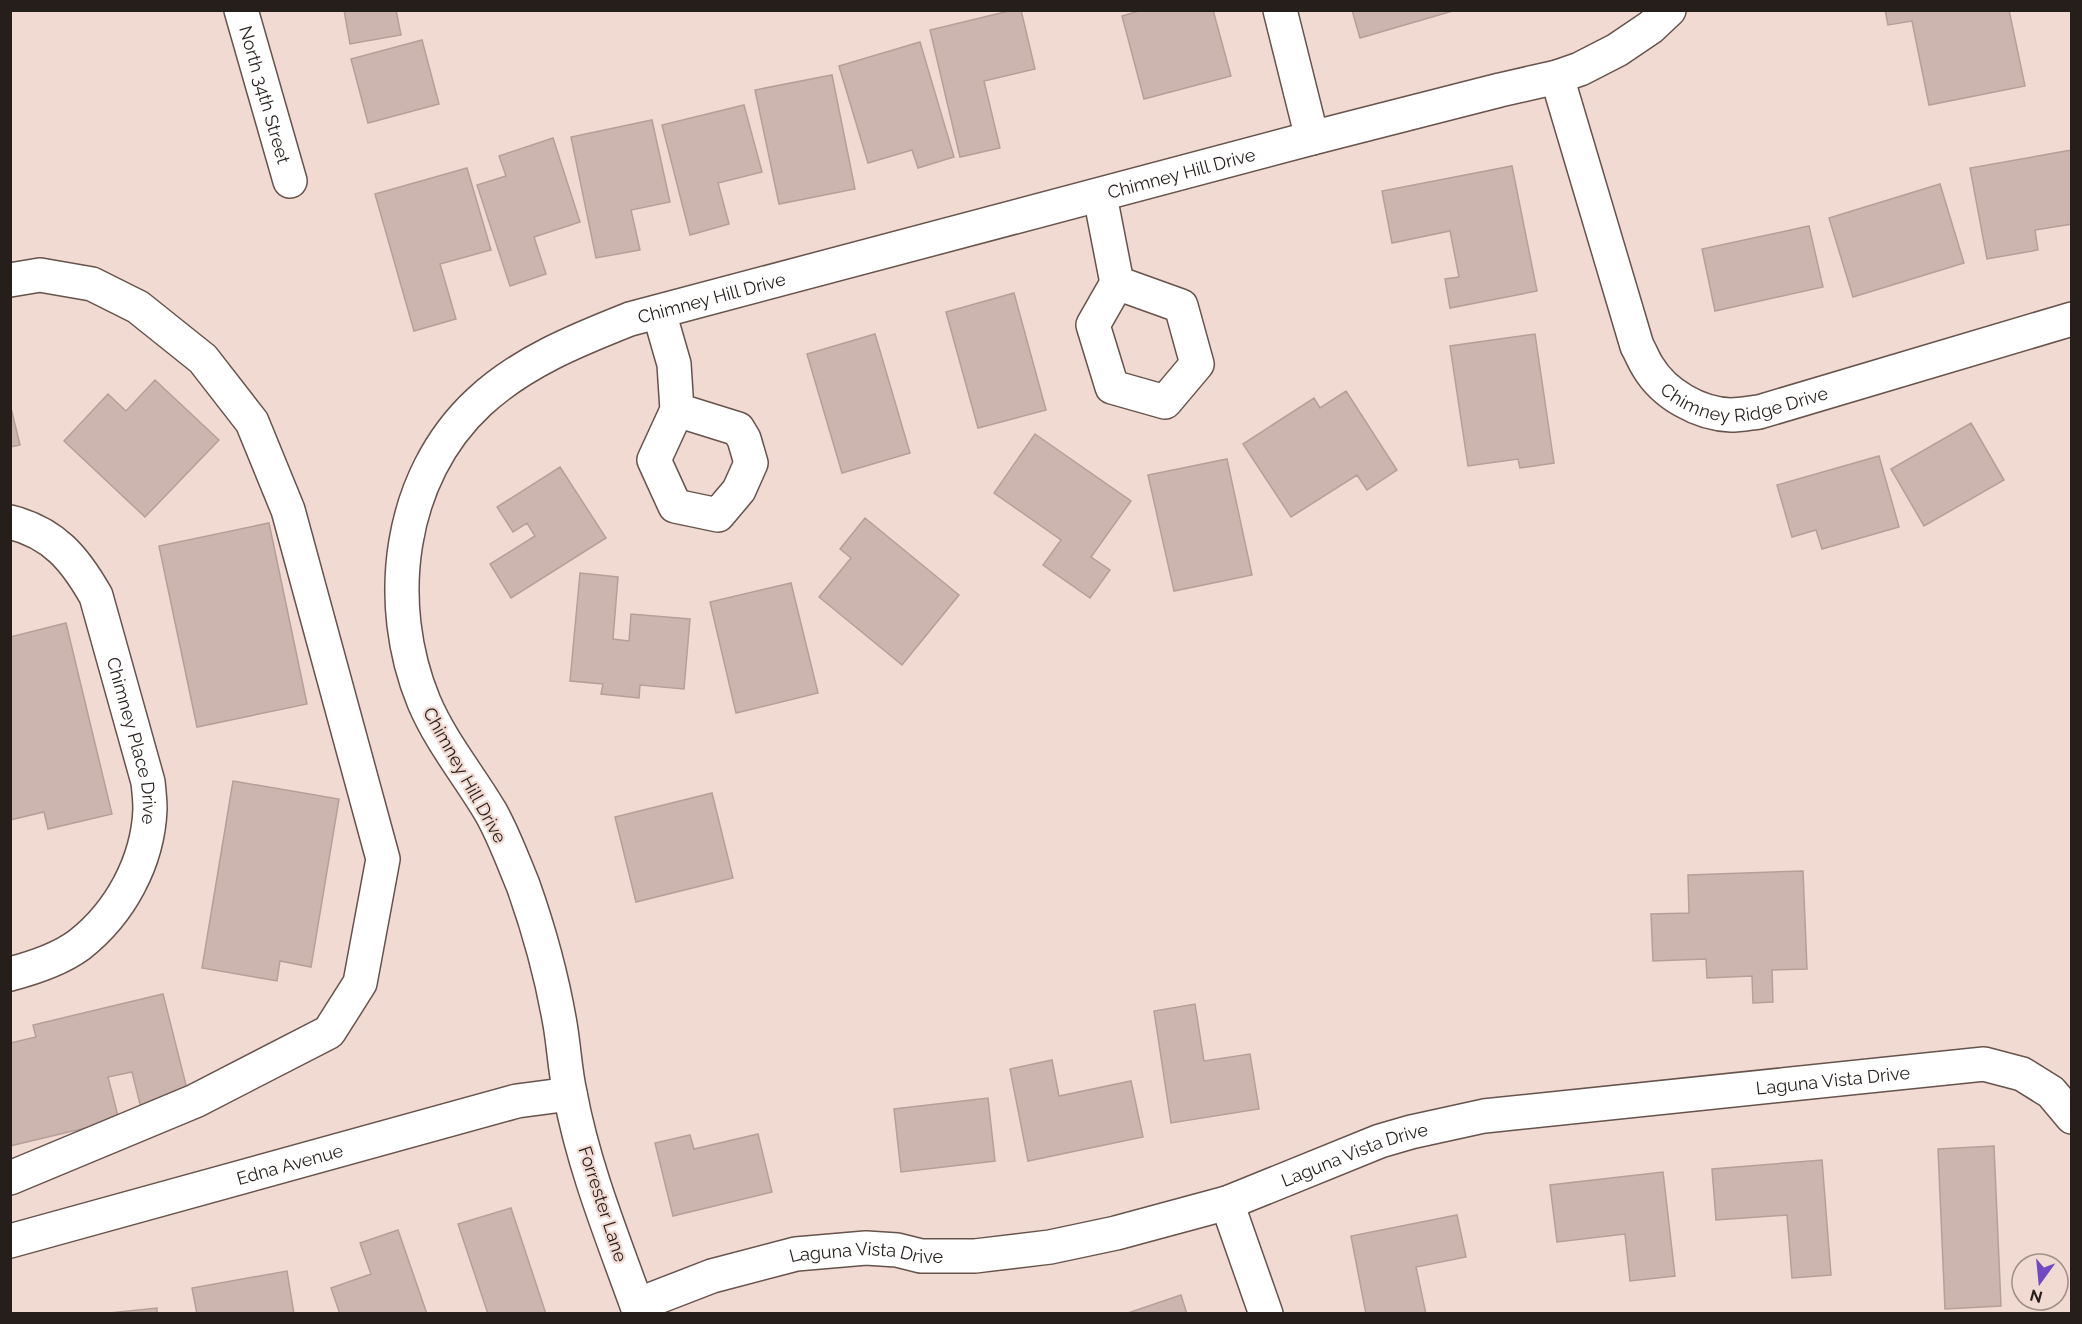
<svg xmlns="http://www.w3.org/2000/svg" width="2082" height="1324" font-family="Raleway,sans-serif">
<rect width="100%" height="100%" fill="#f1dad1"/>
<path fill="#ccb5ae" stroke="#b59f98" stroke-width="1.5" d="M344 10H396L401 35 350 44Z
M1013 10H1021L1035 69 984 81 1000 148 960 157 930 30Z
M1142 10H1213L1231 76 1144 99 1122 16Z
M1352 10H1456L1360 38Z
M1885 10H2009L2025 86 1929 105 1912 21 1888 25Z
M422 40 439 104 368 123 351 59Z
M920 42 954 157 918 168 912 150 868 163 839 66Z
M832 75 855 189 779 204 755 90Z
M744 105 762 172 718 183 729 224 690 235 662 125Z
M652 120 670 202 631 210 640 250 596 258 571 137Z
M553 138 580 222 534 237 546 274 510 286 477 185 506 176 499 156Z
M2072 150V224L2035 230 2038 250 1987 259 1970 168Z
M1512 166 1537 291 1450 308 1445 279 1459 277 1450 231 1392 243 1382 191Z
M467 168 491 250 440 264 456 319 414 331 375 194Z
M1940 184 1964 263 1853 297 1829 218Z
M1809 226 1823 287 1715 311 1702 249Z
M1014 293 1046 410 978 428 946 312Z
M875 334 910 453 842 473 807 354Z
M1535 334 1554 463 1520 468 1518 459 1468 466 1450 346Z
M155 380 219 440 145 517 64 441 108 394 126 411Z
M1346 391 1397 470 1367 490 1357 475 1291 517 1243 444 1314 398 1320 408Z
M10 404 20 445 10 447Z
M1971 423 2004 480 1924 526 1891 469Z
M1035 434 1131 501 1091 557 1110 570 1090 598 1043 565 1061 540 994 493Z
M1879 456 1899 527 1822 549 1816 530 1792 537 1777 485Z
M1227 459 1252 575 1174 591 1148 475Z
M560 467 606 538 511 598 490 564 535 536 527 523 513 532 497 507Z
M865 518 959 595 902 665 819 597 851 558 840 549Z
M269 523 307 704 197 727 159 546Z
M580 573 618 577 613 639 629 641 631 614 690 619 684 689 640 685 639 698 601 694 603 684 570 681Z
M791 583 818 693 736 713 710 602Z
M66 623 112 814 48 829 44 812 10 820V637Z
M233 781 339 799 311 967 280 961 277 981 202 968Z
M712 793 733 878 636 902 615 817Z
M1803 871 1807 969 1772 970 1773 1002 1753 1003 1752 976 1707 978 1706 959 1653 961 1651 914 1689 913 1688 875Z
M163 994 189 1097 141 1108 132 1072 108 1077 119 1120 10 1146V1043L36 1037 33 1025Z
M1195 1004 1204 1061 1250 1054 1259 1109 1171 1123 1154 1011Z
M1052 1060 1059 1096 1131 1081 1143 1137 1028 1161 1010 1069Z
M988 1098 995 1161 901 1172 894 1109Z
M758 1134 772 1192 673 1216 655 1143 690 1135 694 1149Z
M1994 1146 2001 1306 1945 1309 1938 1149Z
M1822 1160 1831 1275 1792 1278 1787 1215 1716 1220 1712 1169Z
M1663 1172 1675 1276 1630 1281 1625 1234 1557 1242 1550 1185Z
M511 1208 546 1314H488L458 1224Z
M1457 1215 1466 1257 1416 1267 1426 1314H1366L1351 1236Z
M398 1230 427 1314H340L331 1288 371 1274 360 1243Z
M287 1271 294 1314H197L192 1288Z
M1181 1295 1187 1314H1125Z
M157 1308V1314H99Z"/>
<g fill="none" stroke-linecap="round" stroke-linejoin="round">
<g stroke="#66534c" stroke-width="36">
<g id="minor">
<path id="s1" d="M241 10 290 181"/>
<path d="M1280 10 1312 138"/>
<path id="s2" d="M1557 77 1637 346C1641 353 1644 361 1648 367 1664 394 1699 414 1731 415 1740 415 1750 413 1759 412L2072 319"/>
<path d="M1100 196 1117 283 1093 325 1112 387 1165 402 1197 364 1181 306 1117 283"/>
<path d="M10 280 40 275 92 284 138 307 203 359 252 422 288 510 383 859 360 983 329 1032 195 1101 10 1178"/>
<path d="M659 312 674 364 677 410 654 460 675 506 718 515 739 490 751 463 744 439 738 429 677 410"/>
<path id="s3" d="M10 522C54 533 75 559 96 596L148 782C149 791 150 800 150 809 148 862 120 913 79 945 60 959 33 968 10 974"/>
<path d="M1227 1203 1266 1314"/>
<path id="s4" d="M10 1241 517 1101 570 1094"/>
<path id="s5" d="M637 1305 712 1276 796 1254 866 1248 897 1250 921 1256H975L1050 1247 1116 1233 1227 1203 1380 1141 1411 1132 1484 1116 1984 1064 2022 1074 2051 1092 2072 1117"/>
<path id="s6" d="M640 1314C614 1241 584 1169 570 1093 565 1071 564 1047 560 1024 552 977 539 930 523 885 513 861 503 833 490 811 468 774 441 742 424 702 383 603 398 477 479 402 522 362 577 340 630 319L1312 138 1500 90 1557 77 1580 69 1617 50 1651 27 1669 10"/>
</g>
</g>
<use href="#minor" stroke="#fff" stroke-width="33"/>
</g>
<g text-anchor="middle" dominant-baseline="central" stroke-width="4.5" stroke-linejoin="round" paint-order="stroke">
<g font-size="18" fill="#261e1b" stroke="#f1dad1">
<text stroke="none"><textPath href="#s1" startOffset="88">North 34th Street</textPath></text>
<text stroke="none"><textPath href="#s6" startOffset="1722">Chimney Hill Drive</textPath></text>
<text stroke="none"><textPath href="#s6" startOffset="1236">Chimney Hill Drive</textPath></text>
<text stroke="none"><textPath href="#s2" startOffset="416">Chimney Ridge Drive</textPath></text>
<text stroke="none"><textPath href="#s3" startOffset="267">Chimney Place Drive</textPath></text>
<text transform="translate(465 775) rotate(61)">Chimney Hill Drive</text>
<text stroke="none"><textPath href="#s5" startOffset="1228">Laguna Vista Drive</textPath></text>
<text stroke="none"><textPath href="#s5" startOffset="742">Laguna Vista Drive</textPath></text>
<text stroke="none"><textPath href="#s4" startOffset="290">Edna Avenue</textPath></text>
<text transform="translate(603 1204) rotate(72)">Forrester Lane</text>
<text stroke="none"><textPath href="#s5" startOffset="238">Laguna Vista Drive</textPath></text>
</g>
</g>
<rect width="2082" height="1324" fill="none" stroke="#261e1b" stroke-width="24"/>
<g transform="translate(2040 1282) rotate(195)"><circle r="28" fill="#f1dad1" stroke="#a08f88" stroke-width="1.5"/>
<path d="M0-4.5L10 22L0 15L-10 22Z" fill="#7249c2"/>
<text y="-9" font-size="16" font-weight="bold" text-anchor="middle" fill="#261e1b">N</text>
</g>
</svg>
